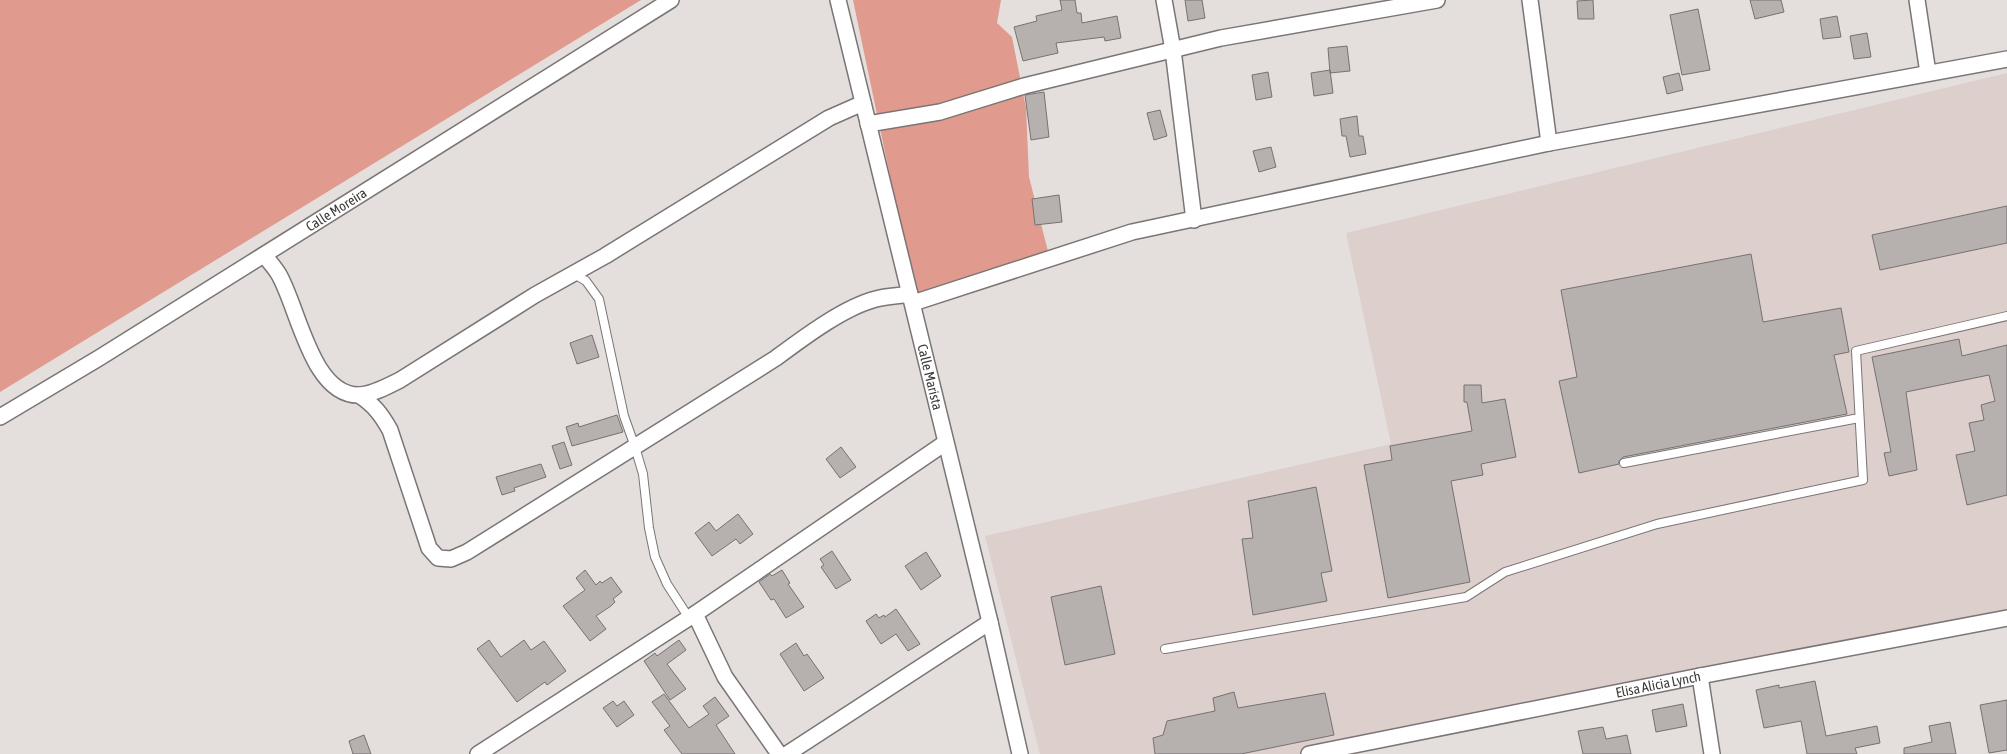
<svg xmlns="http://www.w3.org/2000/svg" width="2007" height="754" font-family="'Asap Condensed',sans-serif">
<rect width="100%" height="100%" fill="#e4dedd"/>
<path fill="#dccfcc" d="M2007 73V614L1331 754H1040L985 536 1391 444 1346 233Z"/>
<path fill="#e19a8e" d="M0 0H641L0 392Z
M853 0H1001L997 23 1012 37 1026 108 1029 177 1051 263 916 300Z"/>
<path fill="#b6b0af" stroke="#777271" d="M1060 0H1075L1077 13H1081L1082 23 1117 16 1121 38 1105 41 1104 37 1056 43 1058 53 1023 61 1014 27 1037 21 1036 16 1062 10Z
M1185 0H1202L1205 18 1188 21Z
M1593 0 1594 19H1578L1577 1Z
M1750 0H1781L1784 12 1755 19Z
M1698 9 1710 70 1682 75 1670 15Z
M1837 16 1841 37 1823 39 1820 19Z
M1867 33 1871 57 1854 59 1850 36Z
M1347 46 1350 71 1330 73 1328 48Z
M1330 70 1333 93 1314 96 1311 73Z
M1268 72 1272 97 1256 100 1252 75Z
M1679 73 1683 90 1667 94 1663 77Z
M1044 92 1049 137 1031 140 1025 95Z
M1160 110 1167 136 1154 140 1147 113Z
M1357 116 1359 136H1363L1366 154 1350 157 1346 136H1342L1340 119Z
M1271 147 1276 167 1259 172 1253 151Z
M1059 195 1062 222 1035 225 1032 199Z
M2007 206V243L1880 270 1872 235Z
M1751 254 1763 322 1841 308 1849 352 1834 355 1847 414 1623 457 1619 461V464L1579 473 1559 381 1577 377 1561 290Z
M592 335 599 357 577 364 570 343Z
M1959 339 1962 356 2007 345V495L1967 505 1956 455 1975 451 1969 423 1984 420 1981 405 1995 401 1989 375 1906 392 1917 470 1889 476 1884 453 1891 452 1872 357Z
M1464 385H1481L1482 403 1505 399 1516 457 1481 464 1483 475 1451 481 1470 582 1388 598 1364 465 1392 460 1390 446 1472 431 1467 402H1464Z
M617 415 623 432 572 446 566 427 578 423 579 427Z
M564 442 572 465 560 469 552 446Z
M841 447 856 467 840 478 826 459Z
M541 464 546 477 514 488 515 491 502 495 496 477Z
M1316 487 1332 571 1321 573 1327 601 1253 615 1242 539 1253 538 1248 501Z
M738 514 753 534 740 544 736 539 712 556 695 533 709 522 716 531Z
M832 551 851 580 836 589 821 567 824 565 820 559Z
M926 552 941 576 921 590 905 566Z
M585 570 596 585 600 581 602 583 611 577 622 592 613 599 615 602 611 606 596 616 606 629 590 641 563 606 585 590 576 578Z
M782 570 790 583 788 584 804 607 786 618 774 599 771 600 759 582 770 574 772 576Z
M1101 586 1115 654 1065 665 1051 597Z
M896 609 920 644 908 651 896 634 881 644 866 621 876 614 879 618 884 615 885 617Z
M489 640 501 657 524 640 531 650 544 641 566 671 547 685 545 682 517 702 477 649Z
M679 640 686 650 667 664 686 689 670 700 644 661 655 653 657 656Z
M796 643 804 656 807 654 824 678 804 691 780 654Z
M1815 681 1826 736 1877 726 1880 743 1855 748 1857 754H1807L1801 721 1764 728 1756 690 1779 685V688Z
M1234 692 1238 708 1325 693 1334 735 1241 754H1155L1153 738 1163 735 1167 721 1215 711 1213 698Z
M664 694 689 728 709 714 703 706 715 697 729 716 716 725 735 754H682L664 730 670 726 652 702Z
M2007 700V750L1989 753 1980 705Z
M613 701 617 706 624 701 634 715 617 727 603 708Z
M1683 704 1687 726 1656 732 1652 710Z
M1950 722 1956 754H1904V748L1932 742 1929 726Z
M1603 727 1606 739 1627 735 1631 754H1583L1578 731Z
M364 735 371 754H353L349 741Z"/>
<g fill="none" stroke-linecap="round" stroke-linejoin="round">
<g stroke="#7b7575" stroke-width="10">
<path id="service" d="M574 274 586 281 599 299 624 416 635 447 643 474 649 528 655 557 667 584 689 618
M1624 463 1859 418
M1165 649 1466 597 1505 572 1657 524 1863 480 1856 351 2007 316"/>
</g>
<g stroke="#7b7575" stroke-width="18">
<g id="minor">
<path id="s1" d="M838 0 990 622 1020 754"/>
<path d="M1164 0 1173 50 1194 220"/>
<path d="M1530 0 1549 143"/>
<path d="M1917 0 1928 73"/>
<path d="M868 124 940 112 1024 86 1221 38 1437 0"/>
<path d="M264 255C269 261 274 267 278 273 298 305 311 397 360 395 374 394 388 386 400 380L535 295 605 256 829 118 863 103"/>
<path d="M913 303 1132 232 1549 143 2007 59"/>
<path d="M359 395C374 405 381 414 390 430L429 548 438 558 451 559 467 552 776 358C803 338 844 307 876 299 887 296 899 296 910 294"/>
<path id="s2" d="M0 417 99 358 671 0"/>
<path d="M695 614 725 677 779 754"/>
<path d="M1700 676 1712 754"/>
<path d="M478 754 695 614 945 443"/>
<path d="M787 754 990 622"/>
<path id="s3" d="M1309 754 1700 676 2007 618"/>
</g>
</g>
<use href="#service" stroke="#fff" stroke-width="8"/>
<use href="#minor" stroke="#fff" stroke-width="15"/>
</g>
<g text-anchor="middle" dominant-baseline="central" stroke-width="4" stroke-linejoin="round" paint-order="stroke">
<g font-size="14" fill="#3d3b3a" stroke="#e4dedd">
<text stroke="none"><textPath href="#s2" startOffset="395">Calle Moreira</textPath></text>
<text stroke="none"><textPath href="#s1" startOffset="388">Calle Marista</textPath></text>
<text stroke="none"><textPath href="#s3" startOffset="356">Elisa Alicia Lynch</textPath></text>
</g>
</g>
</svg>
